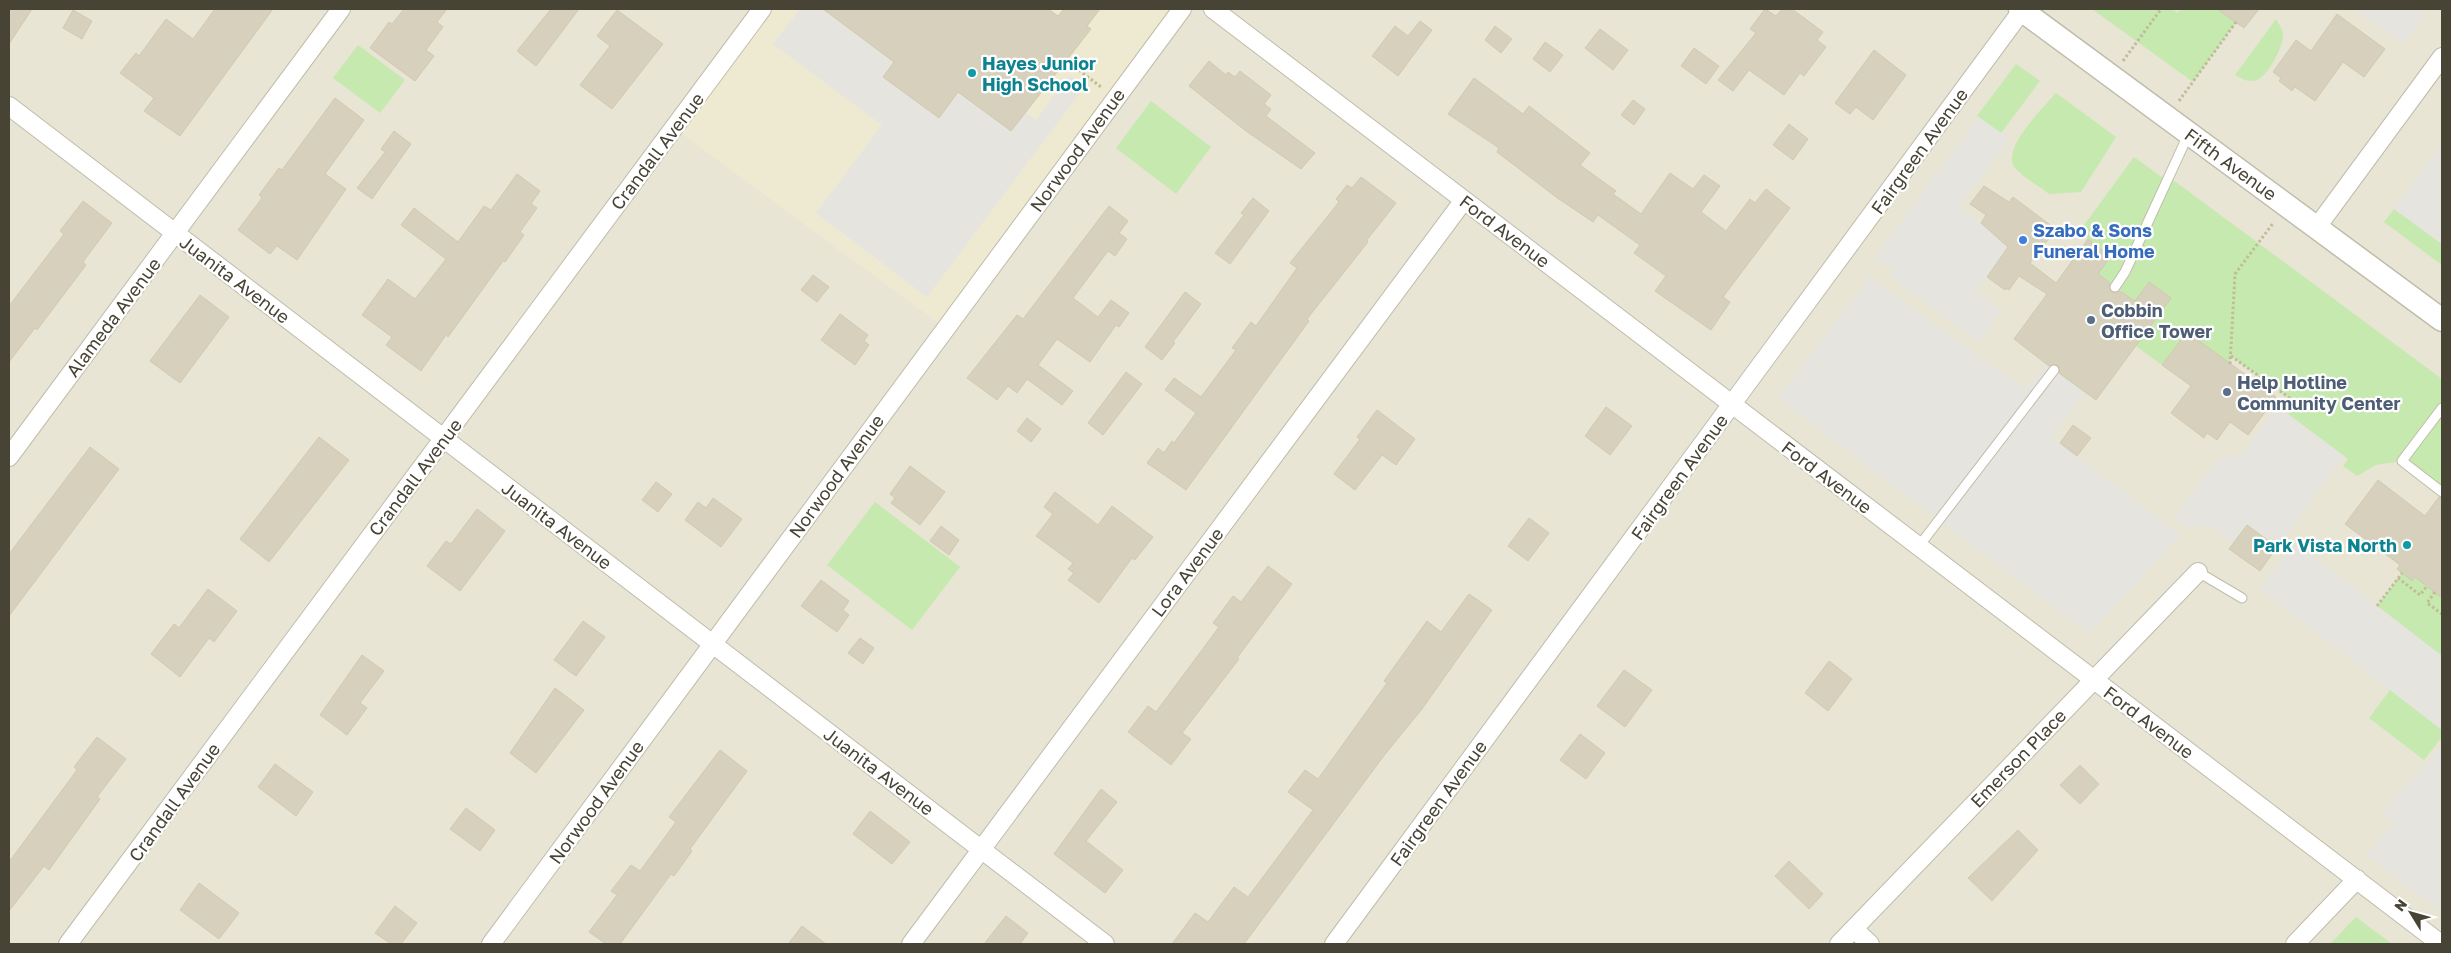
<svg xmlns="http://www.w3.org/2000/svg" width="2451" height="953" font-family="'Golos Text',sans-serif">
<rect width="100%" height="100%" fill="#f4f2e7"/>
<path fill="#e8e5d5" d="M9 9H2442V944H9Z"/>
<path fill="#edead1" d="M762 9H1182L945 328 674 128Z"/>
<path fill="#c5e9af" d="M2092 9H2172L2178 13 2180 9H2217L2236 22 2193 82Z
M2276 19C2278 23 2282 28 2283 33 2284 46 2267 80 2253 81 2247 82 2241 78 2235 75Z
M358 45 405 80 380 113 333 78Z
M2016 64 2040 81 2001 133 1977 116Z
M2056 93 2116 137 2081 192 2049 194C2039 186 2024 178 2015 168 2000 149 2044 107 2056 93Z
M1151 101 1211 147 1176 194 1116 148Z
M2134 157 2167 181 2169 177 2442 379V492L2402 461 2376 465 2357 476 2343 466 2348 459 2288 414 2297 404 2231 356 2230 364 2187 332 2162 365 2136 346 2149 282 2135 301 2098 274 2111 255 2079 232Z
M2394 209 2442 244V265L2384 222Z
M875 502 960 567 912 630 827 565Z
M2402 573 2412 580 2415 577 2442 598V656L2377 606Z
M2390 690 2442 730V737L2424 760 2369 718Z
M2356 917 2392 944H2330Z"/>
<path fill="#e5e4df" d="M800 9H830L828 13 884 55 907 53 883 77 938 118 958 92 1011 131 1025 112 1036 120 1069 75 1085 86 927 297 816 213 882 125 773 44Z
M2355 9H2417L2425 15 2404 44Z
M1979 117 2009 139 1959 207 1994 233 1993 235 2011 249 1999 260 1975 292 2001 312 1978 342 1890 276 1894 271 1875 257Z
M2442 143V244L2394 209Z
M1870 277 2025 390 2045 363 2085 392 2051 437 2181 535 2089 634 1778 398Z
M2277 406 2344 456 2277 547 2247 525 2234 543 2209 525 2186 527 2174 518 2217 461 2241 455Z
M2296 543 2442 656V730L2260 589Z
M2440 749 2442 751V912L2366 855 2394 823 2382 811Z"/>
<path fill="#d6d0bc" stroke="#d1caaf" d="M9 9H32L9 44Z
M215 9H273L180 136 144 111 154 98 120 73 136 53 139 56 166 19 193 39Z
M404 9H447L437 22 443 27 426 50 434 56 415 81 370 48 389 22 392 24Z
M551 9H579L536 66 517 51Z
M823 9H1048L1058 16 1064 9H1100L1087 26 1091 29 1011 131 958 92 939 118 883 77 894 62Z
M1765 9 1776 16 1782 9H1792L1823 32 1817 40 1826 47 1804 76 1800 73 1784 95 1749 70 1733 91 1718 80 1756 33 1750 29Z
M2217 9H2259L2244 28Z
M73 10 92 21 82 39 63 28Z
M617 10 663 44 612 109 580 85 610 46 597 36Z
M2337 14 2385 49 2364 77 2343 62 2315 101 2295 87 2292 91 2279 81 2281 78 2273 72 2296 40 2311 51Z
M1420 21 1432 30 1398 76 1372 56 1395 26 1408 36Z
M1495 26 1512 39 1501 53 1485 40Z
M1600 29 1628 50 1613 70 1585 48Z
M1545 42 1563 55 1550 72 1533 59Z
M1694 48 1719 66 1706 84 1681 66Z
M1874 50 1906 75 1873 120 1856 107 1850 114 1835 103Z
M1209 61 1226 75 1228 72 1235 77 1240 71 1271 95 1264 104 1271 109 1266 116 1315 153 1301 169 1246 131 1189 86Z
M1474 78 1523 114 1529 106 1590 153 1580 165 1616 191 1613 194 1641 214 1670 173 1693 189 1704 175 1720 186 1701 212 1726 231 1750 199 1755 203 1766 189 1790 208 1723 297 1730 302 1711 330 1655 291 1666 276 1634 253 1640 245 1598 215 1593 222 1556 197 1497 152 1499 148 1448 114Z
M335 98 364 120 325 174 346 189 297 260 277 246 270 254 238 230 262 198 259 195 279 168 282 170Z
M1633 100 1645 109 1634 125 1621 115Z
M1789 124 1808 139 1793 160 1773 145Z
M394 131 411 144 372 199 357 188 385 152 381 149Z
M517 174 540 191 531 204 537 208 520 232 524 235 505 262 503 261 448 337 446 335 421 371 386 345 392 337 362 315 388 279 415 299 446 259 401 225 414 208 458 242 484 206 491 210Z
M1361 177 1396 203 1367 240 1368 242 1307 319 1309 321 1186 490 1147 463 1158 448 1164 453 1172 441 1174 443 1196 413 1165 390 1174 378 1201 397 1236 350 1232 348 1251 322 1256 326 1297 268 1290 263 1339 202 1336 199 1347 185 1352 188Z
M1984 186 2009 202 2013 197 2053 227 2049 234 2050 237 2030 263 2056 283 2088 239 2111 256 2098 274 2110 283 2109 287 2111 292 2115 293 2120 291 2135 301 2149 282 2171 298 2096 400 2059 373 2060 368 2057 365 2049 366 2014 339 2047 294 2019 276 2009 290 2006 288 2005 290 1987 277 2008 247 1981 223 1986 215 1970 204Z
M1253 198 1269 211 1230 264 1215 253 1244 215 1241 213Z
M83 201 112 223 83 262 86 265 37 330 35 328 9 362V306L64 234 60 231Z
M1109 206 1128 221 1119 233 1127 239 1115 256 1108 251 1073 298 1098 317 1111 300 1129 313 1119 327 1116 325 1090 362 1057 339 1038 365 1073 391 1062 405 1027 379 1017 393 1008 386 997 400 967 378 1017 315 1023 319Z
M813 275 829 287 817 302 801 290Z
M1185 292 1201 304 1173 342 1175 343 1162 360 1145 347Z
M200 295 229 317 180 383 150 361Z
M840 314 868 335 864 341 869 345 855 365 821 340Z
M2187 332 2276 397 2248 435 2230 422 2217 440 2207 433 2204 438 2171 413 2191 386 2162 365Z
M1126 372 1142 384 1103 435 1088 423Z
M1606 407 1632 426 1610 455 1585 436Z
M1377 410 1415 439 1396 465 1382 455 1355 490 1334 474 1360 439 1357 437Z
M1027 418 1041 429 1031 442 1017 431Z
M2073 425 2091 438 2077 456 2060 443Z
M319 437 349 460 269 562 240 539Z
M90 447 119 469 9 616V554Z
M910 466 945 492 920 525 891 503 895 498 890 494Z
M2378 480 2425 516 2439 497 2442 498V598L2415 577 2412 581 2397 569 2400 565 2345 524Z
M656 482 672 494 658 512 642 500Z
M1055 492 1098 525 1112 506 1153 537 1135 560 1132 558 1099 603 1068 580 1074 573 1068 569 1073 563 1036 536 1053 514 1044 507Z
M713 498 742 519 721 547 685 520 698 502 706 508Z
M477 509 505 531 460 591 427 566 446 541 451 544Z
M1529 518 1549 533 1528 561 1508 546Z
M2247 525 2277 547 2260 571 2229 549Z
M941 526 959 540 949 555 930 541Z
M1268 566 1292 584 1237 658 1239 659 1182 733 1191 739 1171 765 1128 732 1148 706 1156 712 1219 627 1213 623 1233 596 1241 602Z
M821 580 849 601 843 610 849 615 837 632 801 606Z
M208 589 237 611 214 642 209 638 180 677 151 654 174 624 179 628Z
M1469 594 1492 610 1422 709 1386 753 1244 944H1172L1195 913 1208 922 1234 887 1248 897 1313 810 1288 792 1305 770 1318 779 1387 683 1384 681 1427 621 1441 632Z
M583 621 605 637 576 676 554 660Z
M860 638 874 648 863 664 848 653Z
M362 655 384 671 360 703 367 708 347 735 320 715Z
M1829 661 1852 679 1828 711 1805 693Z
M1624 670 1652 690 1625 727 1597 706Z
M555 688 584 710 536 773 510 753Z
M1580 734 1605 753 1586 779 1560 760Z
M97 737 126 759 97 797 100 799 49 870 44 866 9 911V862L77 770 74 767Z
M720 750 747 771 690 849 692 851 674 876 671 874 620 944H606L589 932 617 895 611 891 631 865 640 871 676 822 669 817Z
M275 764 313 792 296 816 258 787Z
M2080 765 2099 784 2080 804 2060 785Z
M1101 789 1117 802 1086 841 1123 870 1105 893 1054 854Z
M466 808 495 830 480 851 450 829Z
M870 811 910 842 892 864 853 834Z
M2018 830 2038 850 1992 901 1968 878Z
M1789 861 1823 894 1809 909 1775 876Z
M199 883 239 913 219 939 180 910Z
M395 906 417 923 401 944H391L375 933Z
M1006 916 1028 933 1020 944H984Z
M802 926 826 944H788Z"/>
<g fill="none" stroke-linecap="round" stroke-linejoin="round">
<g stroke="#c0bcaa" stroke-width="11">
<path id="service" d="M2115 287 2125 272 2189 133
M2442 408 2402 461 2442 492
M1919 546 2054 370
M2198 572 2242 598"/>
</g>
<g stroke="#c0bcaa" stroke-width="20">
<path id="minor" d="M1213 9 2441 944
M9 106 1105 944
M2317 227 2442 57
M9 457 341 9
M1854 929 1870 944
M68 944 762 9
M491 944 1182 9
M911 944 1464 200
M1334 944 2023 9
M1839 944 2198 572
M2295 944 2357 879"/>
</g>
<g stroke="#c0bcaa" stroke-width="25">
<path id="tertiary" d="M2020 9 2442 320"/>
</g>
<path stroke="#c2bb9a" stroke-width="3" stroke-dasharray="2.5 2.5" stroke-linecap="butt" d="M1067 61 1101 87
M2123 61 2161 9
M2179 101 2236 22
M2231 356 2298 404
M2230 364 2235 274 2274 222
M2398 578 2420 595 2427 586
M2435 592 2427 603 2442 614
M2377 606 2402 573"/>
<use href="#service" stroke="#fff" stroke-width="9"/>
<use href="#minor" stroke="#fff" stroke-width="18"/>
<use href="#tertiary" stroke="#fff" stroke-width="22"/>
</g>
<g fill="#0f9aa8" stroke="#fff" stroke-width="2">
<circle cx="972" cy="73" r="5"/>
<circle cx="2407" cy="545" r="5"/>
</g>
<circle fill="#3f7fe0" stroke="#fff" stroke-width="2" cx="2023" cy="240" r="5"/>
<g fill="#5c6f8a" stroke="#fff" stroke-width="2">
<circle cx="2091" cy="320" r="5"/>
<circle cx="2227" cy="392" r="5"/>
</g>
<g text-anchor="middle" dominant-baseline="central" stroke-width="4.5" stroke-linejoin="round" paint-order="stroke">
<g font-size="18" font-weight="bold" fill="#0d838f" stroke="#fff" text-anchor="start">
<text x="982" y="63">Hayes Junior<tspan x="982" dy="21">High School</tspan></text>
<text x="2397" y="545" text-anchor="end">Park Vista North</text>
</g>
<g font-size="18" fill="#474436" stroke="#fff">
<text transform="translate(1077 150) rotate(-54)">Norwood Avenue</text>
<text transform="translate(657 151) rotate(-53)">Crandall Avenue</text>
<text transform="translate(1919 151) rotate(-54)">Fairgreen Avenue</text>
<text transform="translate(2231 164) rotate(36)">Fifth Avenue</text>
<text transform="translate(1505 231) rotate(37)">Ford Avenue</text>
<text transform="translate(235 279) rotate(37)">Juanita Avenue</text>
<text transform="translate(113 317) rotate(-53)">Alameda Avenue</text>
<text transform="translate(836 476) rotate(-54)">Norwood Avenue</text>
<text transform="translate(415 477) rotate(-53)">Crandall Avenue</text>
<text transform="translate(1679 477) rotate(-54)">Fairgreen Avenue</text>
<text transform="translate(1827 477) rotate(37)">Ford Avenue</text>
<text transform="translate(557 525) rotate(37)">Juanita Avenue</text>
<text transform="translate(1187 572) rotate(-53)">Lora Avenue</text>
<text transform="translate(2149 722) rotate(37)">Ford Avenue</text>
<text transform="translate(2018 758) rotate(-46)">Emerson Place</text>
<text transform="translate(879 771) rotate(37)">Juanita Avenue</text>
<text transform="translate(174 802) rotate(-54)">Crandall Avenue</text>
<text transform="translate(596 802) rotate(-54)">Norwood Avenue</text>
<text transform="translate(1438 803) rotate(-54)">Fairgreen Avenue</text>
</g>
<g font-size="18" font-weight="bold" fill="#366cbe" stroke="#fff" text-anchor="start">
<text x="2033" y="230">Szabo &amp; Sons<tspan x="2033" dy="21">Funeral Home</tspan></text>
</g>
<g font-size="18" font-weight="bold" fill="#4e5e75" stroke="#fff" text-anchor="start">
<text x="2101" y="310">Cobbin<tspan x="2101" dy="21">Office Tower</tspan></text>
<text x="2237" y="382">Help Hotline<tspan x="2237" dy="21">Community Center</tspan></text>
</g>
</g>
<rect width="2451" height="953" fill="none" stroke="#474436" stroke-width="20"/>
<g transform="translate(2411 913) rotate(307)" stroke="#ffffff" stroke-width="4" paint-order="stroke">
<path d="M0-4L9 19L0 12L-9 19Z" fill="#474436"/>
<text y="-8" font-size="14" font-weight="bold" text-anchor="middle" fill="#474436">N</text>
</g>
</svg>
